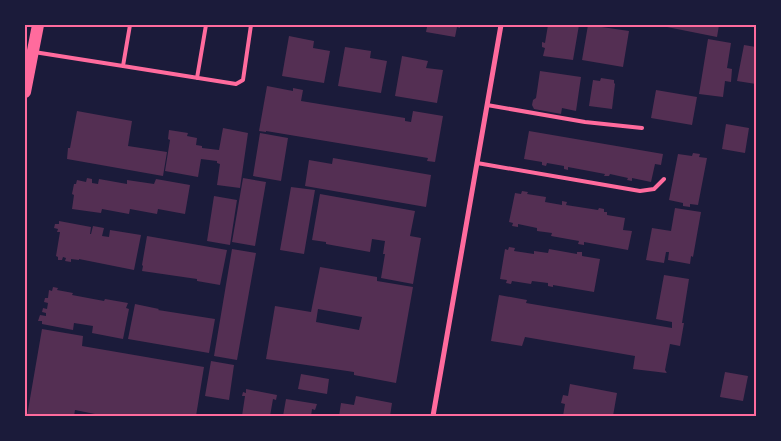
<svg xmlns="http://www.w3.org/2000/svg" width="781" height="441" font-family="'IBM Plex Serif',serif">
<rect width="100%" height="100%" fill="#1b1b3a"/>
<path fill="#542f53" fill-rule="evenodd" d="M420 25H460V28L457 27 455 37 426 32 427 27Z
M548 25H579L573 60 543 56 545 48 542 47V42L545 43Z
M588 25 629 31 623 67 582 60Z
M657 25H719L717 37Z
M289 36 314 41 313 48 330 51 324 83 282 76Z
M708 39 731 43 727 68 732 69 731 82 725 81 723 97 699 94Z
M744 45 756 47V84L737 81Z
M345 47 371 51 370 58 387 61 381 93 338 86Z
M402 56 428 61 426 68 443 70 437 103 395 96Z
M540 71 581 77 576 111 562 108 561 114 534 109 532 105 533 100 536 98Z
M601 78 614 80V83L615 84 612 109 589 106 593 80 600 81Z
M267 86 293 91V88L303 90 301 101 405 118V121L411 122 413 111 443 116 435 162 427 161 428 158 266 131V132L259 131Z
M656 90 697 97 692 125 651 118Z
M77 111 132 121 128 146 167 152 163 176 67 159 68 148H70Z
M726 124 749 128 745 153 722 149Z
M223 128 248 133 240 188 217 185 220 164 217 163V161L201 159 198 177 165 171 170 140 168 139 169 130 188 133 187 136 197 138 196 145 202 146V148L219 150Z
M529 131 663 154 661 165 655 164 651 182 632 178V181L627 180 628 178 610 174 609 176H604L605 174 568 167V170L564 169V166L547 163 546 166 542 165V162L524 159Z
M260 133 288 138 281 181 253 176Z
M693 153 700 154 699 157 707 158 698 205 690 204V207L683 206V203L669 200 678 154 692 156Z
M333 158 431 175 426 207 305 186 309 160 332 164Z
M87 178 92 179V183L98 184 99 179 127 184V180L154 184 156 179 190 185 185 214 158 209 157 214 130 209 129 214 102 209 101 213 72 209 74 195 72 194 74 184H76L77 180 86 182Z
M243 178 266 182 255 246 232 242Z
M291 187 315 190 304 254 280 250Z
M522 191 528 192 527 194 546 197 545 202 562 205V201L567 202 566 205 598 210 599 208 604 209V212H607V215L625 218 623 230 632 231 628 250 584 242V245L578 244 579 241 551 236 552 233 537 231V228L518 224V227L512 226 513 223 509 222 515 193 521 194Z
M320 194 415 211 410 236 421 238 413 284 381 278 385 254H383L385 241 372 239 370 252 326 244V242L312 240Z
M214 196 237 200 230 245 207 241Z
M675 208 701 212 693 257 691 256 690 264 668 260 669 252H666L664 263 646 260 652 228 671 231Z
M59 221 91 227 90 234H91L93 226 104 228 102 236 109 237 110 230 141 235 134 270 79 259V260L71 259V262L65 261 66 258 63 257 62 260H58V257L56 256 60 232H57L58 229 54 228 55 224H59Z
M147 236 227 250 220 285 197 281V279L142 271 143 266 142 265Z
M509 247 515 248 514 251 534 254V251L548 253 549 249 577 254V252H582V256L600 259 594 292 553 285V287L548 286V283L532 281 531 284 512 281 511 284 506 283 507 280 500 279 505 249 508 250Z
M232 249 256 253 237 360 214 356Z
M320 267 377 277V281L413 287 396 383 354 375V372L266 359 275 306 311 312ZM318 309 362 317 359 330 316 322Z
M664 275 689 279 682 323H684L680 346 670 344 665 370 667 373 633 369 635 356 525 337 522 346 491 341 499 295 527 300 526 303 672 328V322L656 319Z
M53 287 58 288 57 290 73 293 72 295 104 301 105 299 128 303 126 308 129 309 123 339 92 333 93 326 74 323 73 330 42 324V321H38L40 315 46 316V313L42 312 43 308 47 309 48 303 44 302 45 298H48L49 290 52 291Z
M135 304 159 309 158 310 215 319 209 353 128 339Z
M42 329 83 336 82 346 204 367 196 416H95V414L75 410 74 416H27Z
M211 361 234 365 229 400 205 396Z
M725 372 748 376 743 401 720 397Z
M301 374 329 379 327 394 298 389Z
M570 384 617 393 613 416H563L565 404 561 403 563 395 568 396Z
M246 389 277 395 276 400 273 399 270 416H242L245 396H242L243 392 246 393Z
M356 396 392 403 390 416H339L341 403 354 405Z
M286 399 317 404 315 410 312 409 311 416H283Z"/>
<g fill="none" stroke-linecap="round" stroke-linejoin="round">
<path stroke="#ff6b9d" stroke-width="4" d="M130 25 123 66 236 84 243 80 251 25
M34 52 123 66
M197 78 206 25
M487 105 585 122 642 128
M477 163 640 191 654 189 664 179"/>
<path stroke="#ff6b9d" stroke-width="5" d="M433 416 501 25"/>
<path stroke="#ff6b9d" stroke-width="12" d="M25 92 38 25"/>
</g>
<rect width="781" height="441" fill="none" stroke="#1b1b3a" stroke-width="52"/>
<rect x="26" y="26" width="729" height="389" fill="none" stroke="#ff6b9d" stroke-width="2"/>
</svg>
